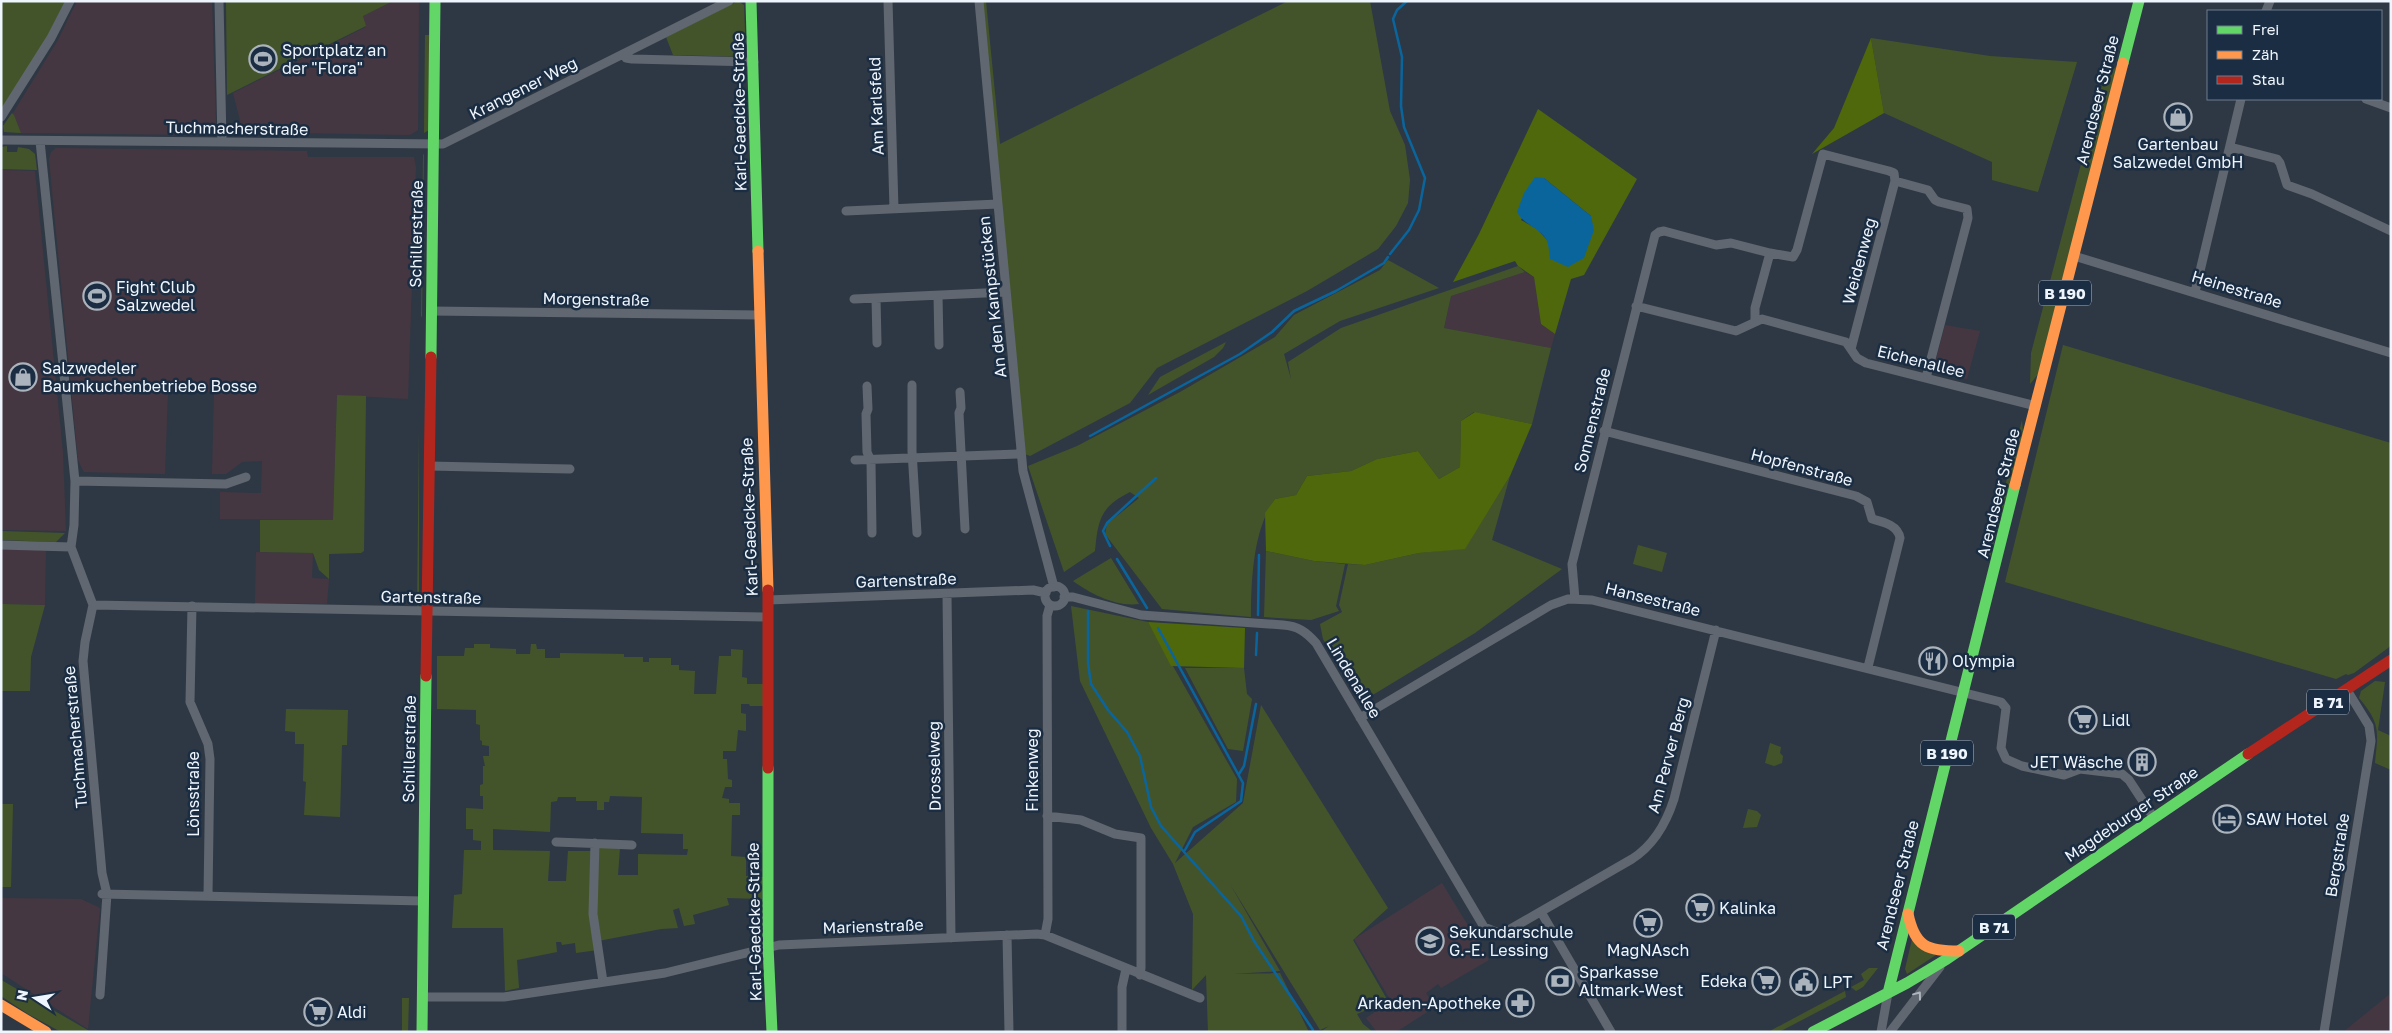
<svg xmlns="http://www.w3.org/2000/svg" width="2392" height="1033" font-family="'Golos Text',sans-serif">
<rect width="100%" height="100%" fill="#2e3844"/>
<path fill="#453741" d="M77 1H212L216 125 213 131 205 135 21 133 13 113 58 40Z
M393 1H419L418 130 410 135 243 132 233 93 366 27 363 16Z
M56 148 307 151 308 157H414L416 167 408 399 337 395 333 520 220 519V492L261 493 262 461 242 462 226 474H212L214 392 168 390 165 474 84 472 78 460 49 159 51 152Z
M1 170 35 171 63 453 66 531 1 530Z
M1525 272 1534 277 1541 324 1555 334 1551 348 1444 328 1451 296Z
M1945 325 1980 331 1967 379 1933 371Z
M1 549H46L45 605 1 604Z
M256 552 313 553 312 578 329 579 327 604 255 603Z
M1 898 81 899 100 908 88 1029 1 973Z
M2391 993V1032H2343Z"/>
<path fill="#453843" d="M1442 883 1489 960 1441 988 1438 984 1426 993 1435 1007 1396 1032H1377L1366 1018 1391 1001 1354 939Z"/>
<path fill="#44542a" d="M1 1H65L40 51 1 109Z
M226 1H393L363 16 366 26 227 95Z
M738 1 744 5 746 57 673 55 666 37Z
M982 1H986L1000 144 1288 1H1370L1390 111 1405 145 1410 180 1408 203 1396 226 1378 249 1307 291 1157 368 1130 403 1030 456 1025 454Z
M425 35H429V130L424 133Z
M1871 38 1990 56 2077 62 2038 192 1992 180V162L1884 113Z
M2117 66 2040 372 2030 384 2031 353 2104 77Z
M12 113 14 115 21 133 4 132 3 126Z
M7 146V152H17L18 147 29 149 35 154 37 170 1 169V147Z
M423 154 424 155 422 317 421 316Z
M1388 260 1439 288 1340 321 1284 354 1291 379 1288 362 1341 328 1518 266 1525 272 1451 296 1444 328 1551 348 1532 424 1474 412 1461 421 1460 467 1439 479 1418 451 1377 459 1351 471 1307 476 1296 495 1275 499C1253 529 1251 581 1251 617L1162 609 1105 534 1107 524 1139 498 1130 492C1100 507 1098 520 1095 551L1064 572 1028 466 1077 446 1180 392 1275 337 1294 315 1380 270Z
M1226 342 1223 348 1214 357 1148 395 1160 377Z
M2063 345 2391 443V645L2388 648 2354 673 2348 675 2346 674 2336 679 2005 582Z
M337 395 366 396 364 551 361 553 329 554V579L319 570 313 553 260 552V520H333Z
M2022 420 2023 434 1989 561 1990 545Z
M419 430V608H417Z
M1510 476 1492 540 1562 569 1475 633 1371 696H1364L1361 690 1351 687 1323 639 1320 624 1342 612 1339 605 1348 564 1365 565 1419 553 1465 548Z
M1 531 65 533 56 542 1 540Z
M1638 545 1667 553 1662 572 1633 564Z
M1266 551 1314 561 1345 564 1336 606 1339 611 1311 620 1264 617Z
M1111 558 1139 604C1116 607 1091 594 1073 581Z
M1 604 45 605 31 657 30 691H1Z
M1071 606 1148 622 1237 779 1236 802 1193 827 1175 863 1243 803 1261 705 1388 908 1353 940 1388 1001 1357 1014 1363 1024 1373 1032H1320L1329 1026 1320 1030 1230 884 1280 971 1233 974 1280 973 1309 1032H1208L1206 975 1192 990 1193 914 1173 864 1151 828 1080 681Z
M474 644H490V648L516 649V654H530L531 644H536L537 649H545V658H560V653L624 654V657H643V662H649V658H671V665H679V670L695 671 694 694H716L719 656H731V649L743 650 742 677 747 678V684H763V706H750L749 704H741V713L746 714V731L738 730 736 751H723V759H727L728 779 732 780V787H725L722 798 729 799V803H740V815H732L731 856 746 857V876L763 877 762 899 727 898 729 905 693 915 695 924 684 926 679 908 673 910 678 928 661 929 598 941 595 847H620L618 875H638V854L687 855 688 849H683V834L641 833 642 797 610 796 609 802H604V810H597V801H576V797H558L557 801 551 802 550 832 493 829V850L550 851 548 881H566L568 851H594L598 950 576 953 575 943 562 945 561 942H556L557 952 517 960 519 988 505 991 503 928H452L454 895 462 894 464 850H481V841L473 840V829H466V808L483 809V796H480V785L483 784V766H485L483 756H489V746L482 745V741L480 740V725L476 724V710L437 709V656H464L465 648H474Z
M1185 668H1244L1247 694 1252 699 1243 751 1228 749Z
M2375 681 2385 682 2378 730 2391 736V770L2375 763C2378 731 2381 724 2359 698L2361 691Z
M286 709 348 710 347 745H342L340 817 304 815 306 782 303 781 304 744H295V732L285 731Z
M1770 743 1781 747 1780 753 1783 756 1782 763 1774 766 1765 763Z
M1 804H13L11 887H1Z
M1748 809 1757 811 1761 815 1757 827 1743 828Z
M1912 939 1936 955 1907 974 1905 969Z
M1869 968H1878L1863 987 1856 991 1851 987 1864 980 1861 974Z
M1 979 3 981 91 1032H61L28 1014 1 996Z
M1845 991 1846 997 1779 1032H1768Z
M402 998H409L408 1032H402Z"/>
<path fill="#4f680b" fill-rule="evenodd" d="M1871 38 1884 113 1812 154 1834 128Z
M1538 109 1637 179 1584 275 1571 279 1555 334 1541 324 1534 277 1518 266 1515 261 1453 282 1479 234ZM1544 178 1591 216 1547 240 1537 229 1521 220Z
M1475 412 1532 424 1510 476 1465 549 1419 553 1365 565 1314 561 1266 551 1265 513 1275 499 1296 495 1307 476 1351 471 1377 459 1418 451 1439 479 1460 467 1461 421Z
M1148 622 1245 628 1244 668 1171 666Z"/>
<path fill="#0b659d" d="M1535 177 1544 178 1591 216 1594 230 1584 258 1568 267 1550 259C1549 253 1549 244 1546 239 1538 227 1524 225 1517 212L1524 193Z"/>
<g fill="none" stroke-linecap="round" stroke-linejoin="round">
<path stroke="#0b659d" stroke-width="2.5" d="M1390 254 1409 230 1419 210 1425 178 1404 127 1401 106 1402 57 1393 19 1397 10 1407 1
M1090 436 1240 354 1272 332 1294 311 1336 291 1384 263 1388 257
M1110 546 1103 531 1107 523 1156 478
M1117 559 1147 608
M1088 611V663L1091 684 1108 710 1127 732 1140 756 1151 807 1161 826 1241 916 1254 941 1313 1030
M1258 615 1259 555
M1158 628 1243 783 1241 801 1195 832 1185 850
M1256 655 1257 633
M1239 774 1244 766 1256 704"/>
<path stroke="#606770" stroke-width="9" d="M219 1 222 142
M888 1 894 209
M979 1 1023 471 1054 587
M2266 11 2270 1
M624 54 626 58 632 59 754 62
M2366 99 2391 108
M1 117 51 38 70 1
M1 140 443 144 729 1
M40 141 75 481 74 525 71 547 93 605 85 642 83 661 102 873 107 894 100 995
M2230 147 2277 159 2280 163 2287 185 2312 194 2391 231
M846 211 998 204
M2074 256 2391 353
M2195 292 2241 99
M938 296 939 345
M876 298 877 343
M854 299 1006 292
M1636 306 1736 331 1762 319 1846 342 1857 358 1866 363 2036 406
M431 311 760 315
M1755 320V308L1770 253 1793 257 1797 250 1823 154 1889 171 1894 173 1895 181 1928 190 1935 200 1939 202 1967 209 1968 218 1926 378
M1851 349 1895 181
M912 385V451L917 533
M867 386 868 409 866 414 867 452 871 461 872 533
M960 392 961 408 959 413 965 529
M1604 431 1856 496 1867 502 1872 519C1883 522 1898 525 1900 538L1868 667
M855 460 1021 454
M429 466 570 469
M75 481 226 484 246 477
M1 545 71 547
M1045 596a10 10 0 1 1 20 0a10 10 0 1 1-20 0Z
M947 594 951 938
M1064 597H1073L1141 615 1283 625C1298 626 1306 632 1316 643L1484 927 1496 932 1507 931 1632 859C1654 845 1666 824 1674 799L1716 630
M1575 599 1572 564 1655 235 1659 232 1664 231 1716 245 1731 243 1770 253
M768 600 1033 590 1046 593
M93 605 768 617
M192 606 190 702 208 744 210 759 208 896
M1360 718 1551 605 1568 599 1592 600 2001 702 2006 708 2001 748 2006 759 2022 766 2064 775 2080 769 2122 774 2129 780 2154 818
M1047 816 1081 820 1115 834 1141 838V968L1140 975
M556 842 632 845
M595 843 593 914 603 982
M102 894 423 901
M1541 912 1611 1032
M1007 935 1009 1032
M1045 935 1048 919 1047 616 1050 605
M422 997H504L665 973 779 945 1037 934 1045 935 1200 998
M1122 1032V987L1126 969
M1881 1032 1888 993
M1890 1032 1940 967
M2324 1032 2371 741 2369 726 2347 690"/>
<path stroke="#63d668" stroke-width="11" d="M751 1 758 251
M2123 63 2139 1
M431 357 435 1
M768 768V946L772 1032
M1888 993 2015 485
M422 1032 426 676
M1813 1032 1907 983 1947 959 2248 754"/>
<path stroke="#ff974d" stroke-width="11" d="M758 251 768 590
M2015 485 2123 63
M1908 914C1915 947 1927 951 1959 951
M1 1005 46 1032"/>
<path stroke="#b3261e" stroke-width="11" d="M768 590V768
M426 676 431 357
M2248 754 2391 660"/>
</g>
<defs><path id="oneway-chevron" d="M-2-3.5L2.5 0L-2 3.5" fill="none" stroke-width="1.6" stroke-linecap="round" stroke-linejoin="round" transform="scale(1.25)"/></defs>
<use stroke="#aeb5be" href="#oneway-chevron" transform="translate(1918 995) rotate(-53)"/>
<defs>
<g id="stadium-ring" transform="scale(1.4375)"><circle r="9.5" fill="#1b2d42" stroke="#abb3bc" stroke-width="1.5"/><path d="M0-5a6.5 5 0 1 0 0 10a6.5 5 0 1 0 0-10ZM-3.5-1.8h7v3.6h-7Z" fill="#abb3bc"/></g>
<g id="shop-ring" transform="scale(1.4375)"><circle r="9.5" fill="#1b2d42" stroke="#abb3bc" stroke-width="1.5"/><path d="M-5-2.5h2.3a2.7 3.5 0 0 1 5.4 0H5L5.5 6h-11ZM-1.5-2.5h3a1.5 2.3 0 0 0-3 0Z" fill="#abb3bc"/></g>
<g id="restaurant-ring" transform="scale(1.4375)"><circle r="9.5" fill="#1b2d42" stroke="#abb3bc" stroke-width="1.5"/><path d="M-5-6h1v4h1v-4h1v4h1v-4h1v5L-1.5 .5V6h-2V.5L-5-1ZM5-6V6H3V1.5H1.5Q1.5-4 5-6Z" fill="#abb3bc"/></g>
<g id="supermarket-ring" transform="scale(1.4375)"><circle r="9.5" fill="#1b2d42" stroke="#abb3bc" stroke-width="1.5"/><path d="M-6-5.5h2.5l.6 2H6L4.5 2H-2.5L-4.4-4H-6ZM-1.5 3.2a1.3 1.3 0 1 0 .1 0ZM3 3.2a1.3 1.3 0 1 0 .1 0Z" fill="#abb3bc"/></g>
<g id="building-ring" transform="scale(1.4375)"><circle r="9.5" fill="#1b2d42" stroke="#abb3bc" stroke-width="1.5"/><path d="M-4-6H4V6H1V3H-1V6H-4ZM-2.5-4.3h1.7v1.8h-1.7ZM.8-4.3h1.7v1.8H.8ZM-2.5-1h1.7V.8h-1.7ZM.8-1h1.7V.8H.8Z" fill="#abb3bc"/></g>
<g id="hotel-ring" transform="scale(1.4375)"><circle r="9.5" fill="#1b2d42" stroke="#abb3bc" stroke-width="1.5"/><path d="M-6-4.5h1.5V1H6V5H4.5V3h-9V5H-6ZM-4 0a1.8 1.8 0 1 1 3.6 0ZM.5 0V-2.5h3Q6-2.5 6 0Z" fill="#abb3bc"/></g>
<g id="school-ring" transform="scale(1.4375)"><circle r="9.5" fill="#1b2d42" stroke="#abb3bc" stroke-width="1.5"/><path d="M0-5L7-2L0 1L-7-2ZM-4 1L0 2.5L4 1V4Q0 6-4 4Z" fill="#abb3bc"/></g>
<g id="bank-ring" transform="scale(1.4375)"><circle r="9.5" fill="#1b2d42" stroke="#abb3bc" stroke-width="1.5"/><path d="M-6-4H6V4H-6ZM0-2.3a2.3 2.3 0 1 0 0 4.6a2.3 2.3 0 1 0 0-4.6Z" fill="#abb3bc"/></g>
<g id="civic-ring" transform="scale(1.4375)"><circle r="9.5" fill="#1b2d42" stroke="#abb3bc" stroke-width="1.5"/><path d="M-.6-6.5H3V-4.5H.6V-3L4-1V1h2V6H-6V1h2V-1L-.6-3ZM-1.2 2.5V6h2.4V2.5Z" fill="#abb3bc"/></g>
<g id="pharmacy-ring" transform="scale(1.4375)"><circle r="9.5" fill="#1b2d42" stroke="#abb3bc" stroke-width="1.5"/><path d="M-2-6h4v4h4v4h-4v4h-4v-4h-4v-4h4Z" fill="#abb3bc"/></g>
</defs>
<g fill-rule="evenodd">
<use href="#stadium-ring" x="263" y="59"/>
<use href="#shop-ring" x="2178" y="117"/>
<use href="#stadium-ring" x="97" y="296"/>
<use href="#shop-ring" x="23" y="377"/>
<use href="#restaurant-ring" x="1933" y="661"/>
<use href="#supermarket-ring" x="2083" y="720"/>
<use href="#building-ring" x="2142" y="762"/>
<use href="#hotel-ring" x="2227" y="819"/>
<use href="#supermarket-ring" x="1700" y="908"/>
<use href="#supermarket-ring" x="1648" y="923"/>
<use href="#school-ring" x="1430" y="941"/>
<use href="#bank-ring" x="1560" y="981"/>
<use href="#supermarket-ring" x="1766" y="981"/>
<use href="#civic-ring" x="1804" y="982"/>
<use href="#pharmacy-ring" x="1520" y="1003"/>
<use href="#supermarket-ring" x="318" y="1012"/>
</g>
<g text-anchor="middle" dominant-baseline="central" stroke-width="5" stroke-linejoin="round" paint-order="stroke">
<g fill="#1b2d42" stroke="#afb9c5" stroke-width="1">
<rect x="2039" y="280.5" width="52" height="25" rx="4"/>
<rect x="2307" y="689.5" width="42" height="25" rx="4"/>
<rect x="1921" y="740.5" width="52" height="25" rx="4"/>
<rect x="1973" y="914.5" width="42" height="25" rx="4"/>
</g>
<g font-size="15" font-weight="bold" fill="#eef5fd">
<text x="2065" y="293">B 190</text>
<text x="2328" y="702">B 71</text>
<text x="1947" y="753">B 190</text>
<text x="1994" y="927">B 71</text>
</g>
<g font-size="16" fill="#eef5fd" stroke="#1b2d42" text-anchor="start">
<text x="282" y="50">Sportplatz an<tspan x="282" dy="18">der "Flora"</tspan></text>
<text x="2178" y="144" text-anchor="middle">Gartenbau<tspan x="2178" dy="18">Salzwedel GmbH</tspan></text>
<text x="116" y="287">Fight Club<tspan x="116" dy="18">Salzwedel</tspan></text>
<text x="42" y="368">Salzwedeler<tspan x="42" dy="18">Baumkuchenbetriebe Bosse</tspan></text>
<text x="1952" y="661">Olympia</text>
<text x="2102" y="720">Lidl</text>
<text x="2123" y="762" text-anchor="end">JET Wäsche</text>
<text x="2246" y="819">SAW Hotel</text>
<text x="1719" y="908">Kalinka</text>
<text x="1449" y="932">Sekundarschule<tspan x="1449" dy="18">G.-E. Lessing</tspan></text>
<text x="1648" y="950" text-anchor="middle">MagNAsch</text>
<text x="1579" y="972">Sparkasse<tspan x="1579" dy="18">Altmark-West</tspan></text>
<text x="1747" y="981" text-anchor="end">Edeka</text>
<text x="1823" y="982">LPT</text>
<text x="1501" y="1003" text-anchor="end">Arkaden-Apotheke</text>
<text x="337" y="1012">Aldi</text>
</g>
<g font-size="16" fill="#eef5fd" stroke="#1b2d42">
<text transform="translate(523 88) rotate(-27)">Krangener Weg</text>
<text transform="translate(2097 100) rotate(-76)">Arendseer Straße</text>
<text transform="translate(876 106) rotate(-92)">Am Karlsfeld</text>
<text transform="translate(739 112) rotate(-91)">Karl-Gaedcke-Straße</text>
<text transform="translate(237 128) rotate(1)">Tuchmacherstraße</text>
<text transform="translate(416 234) rotate(-89)">Schillerstraße</text>
<text transform="translate(1859 261) rotate(-75)">Weidenweg</text>
<text transform="translate(2237 289) rotate(17)">Heinestraße</text>
<text transform="translate(992 297) rotate(-96)">An den Kampstücken</text>
<text transform="translate(596 299) rotate(1)">Morgenstraße</text>
<text transform="translate(1921 361) rotate(14)">Eichenallee</text>
<text transform="translate(1592 420) rotate(-76)">Sonnenstraße</text>
<text transform="translate(1802 467) rotate(15)">Hopfenstraße</text>
<text transform="translate(1998 493) rotate(-76)">Arendseer Straße</text>
<text transform="translate(749 517) rotate(-92)">Karl-Gaedcke-Straße</text>
<text transform="translate(906 580) rotate(-2)">Gartenstraße</text>
<text transform="translate(431 597) rotate(1)">Gartenstraße</text>
<text transform="translate(1653 599) rotate(14)">Hansestraße</text>
<text transform="translate(1354 678) rotate(59)">Lindenallee</text>
<text transform="translate(75 737) rotate(-95)">Tuchmacherstraße</text>
<text transform="translate(409 749) rotate(-89)">Schillerstraße</text>
<text transform="translate(1668 755) rotate(-75)">Am Perver Berg</text>
<text transform="translate(934 766) rotate(-91)">Drosselweg</text>
<text transform="translate(1032 770) rotate(-90)">Finkenweg</text>
<text transform="translate(193 794) rotate(-90)">Lönsstraße</text>
<text transform="translate(2131 814) rotate(-34)">Magdeburger Straße</text>
<text transform="translate(2337 855) rotate(-81)">Bergstraße</text>
<text transform="translate(1897 885) rotate(-76)">Arendseer Straße</text>
<text transform="translate(754 922) rotate(-91)">Karl-Gaedcke-Straße</text>
<text transform="translate(873 926) rotate(-2)">Marienstraße</text>
</g>
</g>
<rect width="2392" height="1033" fill="none" stroke="#eef5fd" stroke-width="5"/>
<rect x="2207" y="10" width="175" height="90" fill="#1b2d42" stroke="#6f7d8d"/>
<rect x="2217" y="26" width="25" height="8" fill="#63d668" stroke="#6f7d8d"/>
<text x="2252" y="35" font-size="15" fill="#eef5fd">Frei</text>
<rect x="2217" y="51" width="25" height="8" fill="#ff974d" stroke="#6f7d8d"/>
<text x="2252" y="60" font-size="15" fill="#eef5fd">Zäh</text>
<rect x="2217" y="76" width="25" height="8" fill="#b3261e" stroke="#6f7d8d"/>
<text x="2252" y="85" font-size="15" fill="#eef5fd">Stau</text>
<g transform="translate(35 998) rotate(282)" stroke="#1b2d42" stroke-width="4" paint-order="stroke">
<path d="M0-4L9 19L0 12L-9 19Z" fill="#eef5fd"/>
<text y="-8" font-size="14" font-weight="bold" text-anchor="middle" fill="#eef5fd">N</text>
</g>
</svg>
